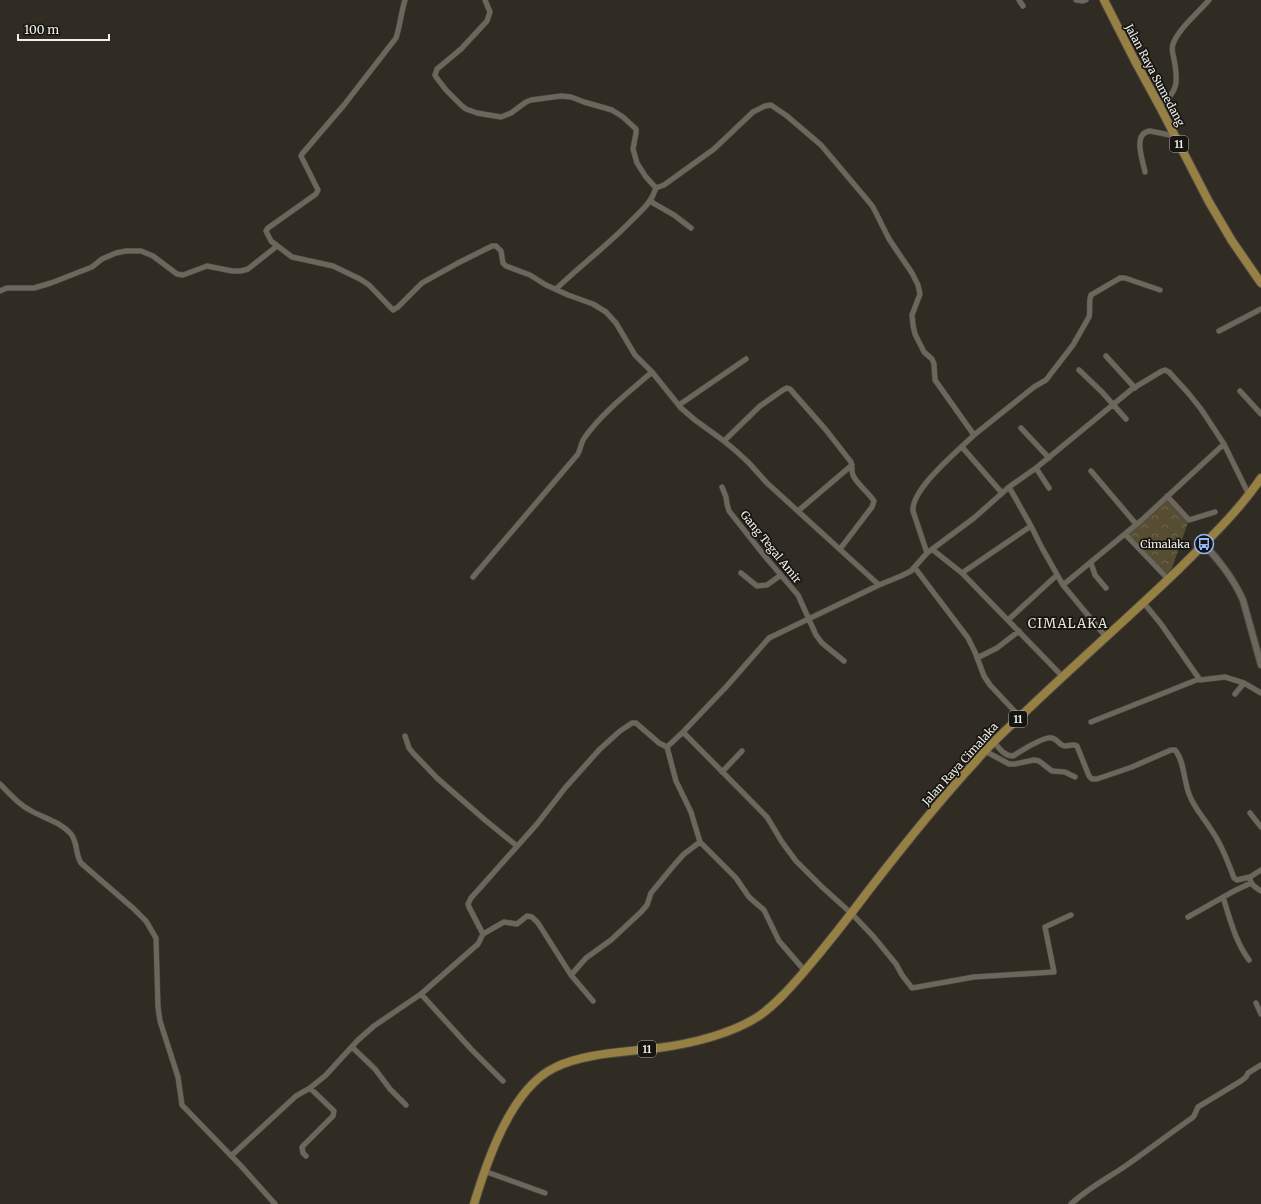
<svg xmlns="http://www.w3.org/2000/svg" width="1261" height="1204" font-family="Merriweather,serif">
<defs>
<pattern id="forest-crowns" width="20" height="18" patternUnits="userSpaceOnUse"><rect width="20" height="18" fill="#574d32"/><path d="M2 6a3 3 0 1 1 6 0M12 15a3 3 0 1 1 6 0" fill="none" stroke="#706750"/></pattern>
</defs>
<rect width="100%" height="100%" fill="#302c23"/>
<path fill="url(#forest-crowns)" d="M1167 496 1189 520 1168 579 1125 534Z"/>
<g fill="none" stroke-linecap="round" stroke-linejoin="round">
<g stroke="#4c4941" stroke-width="6">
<path id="minor" d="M405 0C401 13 400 26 396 38L344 105 302 154 301 156 318 190 316 194 268 228 266 231 271 241 292 257 333 266 360 279 369 285 393 310 398 307 422 283 458 263 492 246H496L501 251 503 263 506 266 530 275 546 285 568 295 593 304 606 312 616 323 635 355 652 372 681 408 695 420 724 441 736 451 749 463 767 483 879 585
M485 0 490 12 487 21 461 49 437 69 435 75 436 77 446 90 462 106 466 109 477 113 501 117 511 113 526 102 531 100 561 96 571 97 584 102 612 110 623 117 636 129V133L633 149 637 163 646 177 656 188 664 185 714 149 753 112 765 106 771 105 787 116 821 145 869 202 873 207 889 239 912 273 918 285 920 294 912 315 913 325 915 334 924 352 932 359 934 364 935 380 974 435C959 450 911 489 913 511L927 553
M1019 0 1023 6
M1076 0 1083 1 1086 0
M1159 105C1179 93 1178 80 1174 59 1173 54 1171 49 1173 44 1179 28 1198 13 1209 0
M1145 172C1143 161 1132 133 1150 131L1175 136
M651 200 653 203 674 215 691 228
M556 289C581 265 608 245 632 220 643 209 651 203 656 188
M0 291 7 288H34L51 283 92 267 102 259 116 253 126 251H141L153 256 177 274 183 275 207 266 232 271H241L248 269 277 246
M1219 331 1261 309
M1106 356 1135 388
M1079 370 1102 392 1126 419
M1240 391 1261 414
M679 405 746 359
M1021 428 1049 458
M974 435 1034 387 1046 380 1073 345 1089 317C1091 310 1088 302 1091 295L1120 278H1125L1160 290
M724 441 760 406 783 390 787 388 790 389 826 430 851 462C853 467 851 471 853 475 855 482 869 493 874 501L872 507 840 549
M962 447 1002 493
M1036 468 1049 488
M1091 471 1136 524
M722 487 726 497 727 504 729 511 763 554 798 595 816 635 822 643 844 661
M1009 487 1031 526
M1167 496 1189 520 1215 512
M798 511 852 465
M1125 534 1168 579
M933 550 962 573 1062 676
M1091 563 1095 575 1106 588
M915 568 968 638 975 652 984 676 990 685 1020 717
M741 573 757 586 767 585 781 575
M962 573 1031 526 1042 548 1063 585 1106 637
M473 577 578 454C581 448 581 442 585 437 603 412 629 392 652 372
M1063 585 1143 519 1224 444
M1143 602 1161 624 1200 680 1225 677 1244 683 1235 694
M1008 620 1057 575
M977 658 997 648 1019 631
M1244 683 1261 693
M1091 722 1199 679
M683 732 767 817 782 842 796 861 821 886 852 914 873 936 896 964 902 975 912 988 974 977 1054 972 1045 927 1071 915
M405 736 409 748 413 753 437 778 485 820 517 846
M994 742C999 748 1004 756 1013 756 1021 751 1044 736 1052 738 1057 739 1058 743 1062 745 1066 748 1071 743 1077 746L1089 776 1092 779H1097L1132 767 1171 750H1175C1184 760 1184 781 1189 794 1194 808 1204 818 1212 831 1222 845 1228 862 1234 878L1237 880 1250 877
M667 747 683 732 726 687 769 638 879 585 901 576 911 571 927 553 974 518 1009 487 1036 468 1132 389 1162 371 1165 370 1169 372 1189 394 1201 409 1224 444 1249 495
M667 747 676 781 691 812 700 842 736 878 749 897 764 910 779 941 805 971
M985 751 1009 764H1015L1034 760 1039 761 1052 771 1065 772 1075 777
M722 772 742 751
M0 784C9 793 17 803 28 809 42 818 60 821 71 834 78 843 75 854 81 863L134 909 146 921 156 938 158 1007 160 1021 178 1077 182 1105 242 1167 275 1204
M1250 813 1261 827
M1261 870 1250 877C1250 885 1255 887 1261 891
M1223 897C1230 919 1235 941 1249 960
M1188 917 1234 891 1251 883
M483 934 504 922 517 924 527 916 532 917 538 923 571 975 593 1001
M571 975 586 958 611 940 641 912 647 905 651 893 675 864 684 854 700 842
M421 994 471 1049 503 1081
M1256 1003 1261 1014
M352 1047 375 1069 390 1089 406 1105
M231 1156 296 1096 310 1088 326 1075 358 1040 374 1026 421 994 478 944 483 934 469 907 468 904 471 898 537 824 565 788 600 749 620 731 632 723H636L659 743 667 747
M306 1156 303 1153 302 1147 333 1116 334 1111 310 1088
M484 1171 545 1193
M1071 1204C1087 1189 1106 1179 1124 1167 1147 1151 1169 1134 1192 1118L1194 1116 1198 1107 1241 1081 1246 1077 1248 1073 1261 1065"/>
</g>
<g stroke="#4c4941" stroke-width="8">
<path id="tertiary" d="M1204 544C1220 562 1233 578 1243 600L1261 665"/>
</g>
<g stroke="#4c4941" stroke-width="10">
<path id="trunk" d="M1104 0 1135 61 1159 105 1209 202 1232 241 1261 283
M474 1204C487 1161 511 1089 554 1068 583 1053 627 1052 658 1048 690 1044 732 1034 759 1016 776 1004 790 988 803 973 826 946 848 918 869 890 903 846 938 802 976 761 990 744 1007 729 1023 714 1074 665 1128 618 1179 569 1208 540 1238 512 1261 478"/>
</g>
<use href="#minor" stroke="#6b675c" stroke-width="5"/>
<use href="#tertiary" stroke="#6b675c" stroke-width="6"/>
<use href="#trunk" stroke="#968043" stroke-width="8"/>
</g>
<defs>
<g id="bus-ring" transform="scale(1)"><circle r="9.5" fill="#161511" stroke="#93b7fd" stroke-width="1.5"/><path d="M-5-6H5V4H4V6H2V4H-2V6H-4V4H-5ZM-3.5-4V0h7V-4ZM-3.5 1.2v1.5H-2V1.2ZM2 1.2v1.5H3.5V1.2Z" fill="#93b7fd"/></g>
</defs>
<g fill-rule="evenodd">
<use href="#bus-ring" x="1204" y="544"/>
</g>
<g text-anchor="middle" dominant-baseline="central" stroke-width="3.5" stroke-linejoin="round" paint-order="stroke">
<g fill="#161511" stroke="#afaea8" stroke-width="1">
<rect x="1170" y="136" width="18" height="16" rx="3"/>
<rect x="1009" y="711" width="18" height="16" rx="3"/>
<rect x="638" y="1041" width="18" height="16" rx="3"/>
</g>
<g font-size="10" font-weight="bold" fill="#f1efe9">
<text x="1179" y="144">11</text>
<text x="1018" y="719">11</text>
<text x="647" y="1049">11</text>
</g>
<g font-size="11" fill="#f1efe9" stroke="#161511">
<text transform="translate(1155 75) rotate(62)">Jalan Raya Sumedang</text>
<text transform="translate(771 547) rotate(51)">Gang Tegal Amir</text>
<text transform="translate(960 764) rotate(-48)">Jalan Raya Cimalaka</text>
</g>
<g font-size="11" fill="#f1efe9" stroke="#161511" text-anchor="end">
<text x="1190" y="544">Cimalaka</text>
</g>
<g font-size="13" letter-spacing="1" fill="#e7e3d7" stroke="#161511">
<text x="1068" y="623">CIMALAKA</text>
</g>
</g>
<path d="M18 34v6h91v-6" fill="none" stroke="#f1efe9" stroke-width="2"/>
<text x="24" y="34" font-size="12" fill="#f1efe9" stroke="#161511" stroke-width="3" paint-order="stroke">100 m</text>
</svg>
